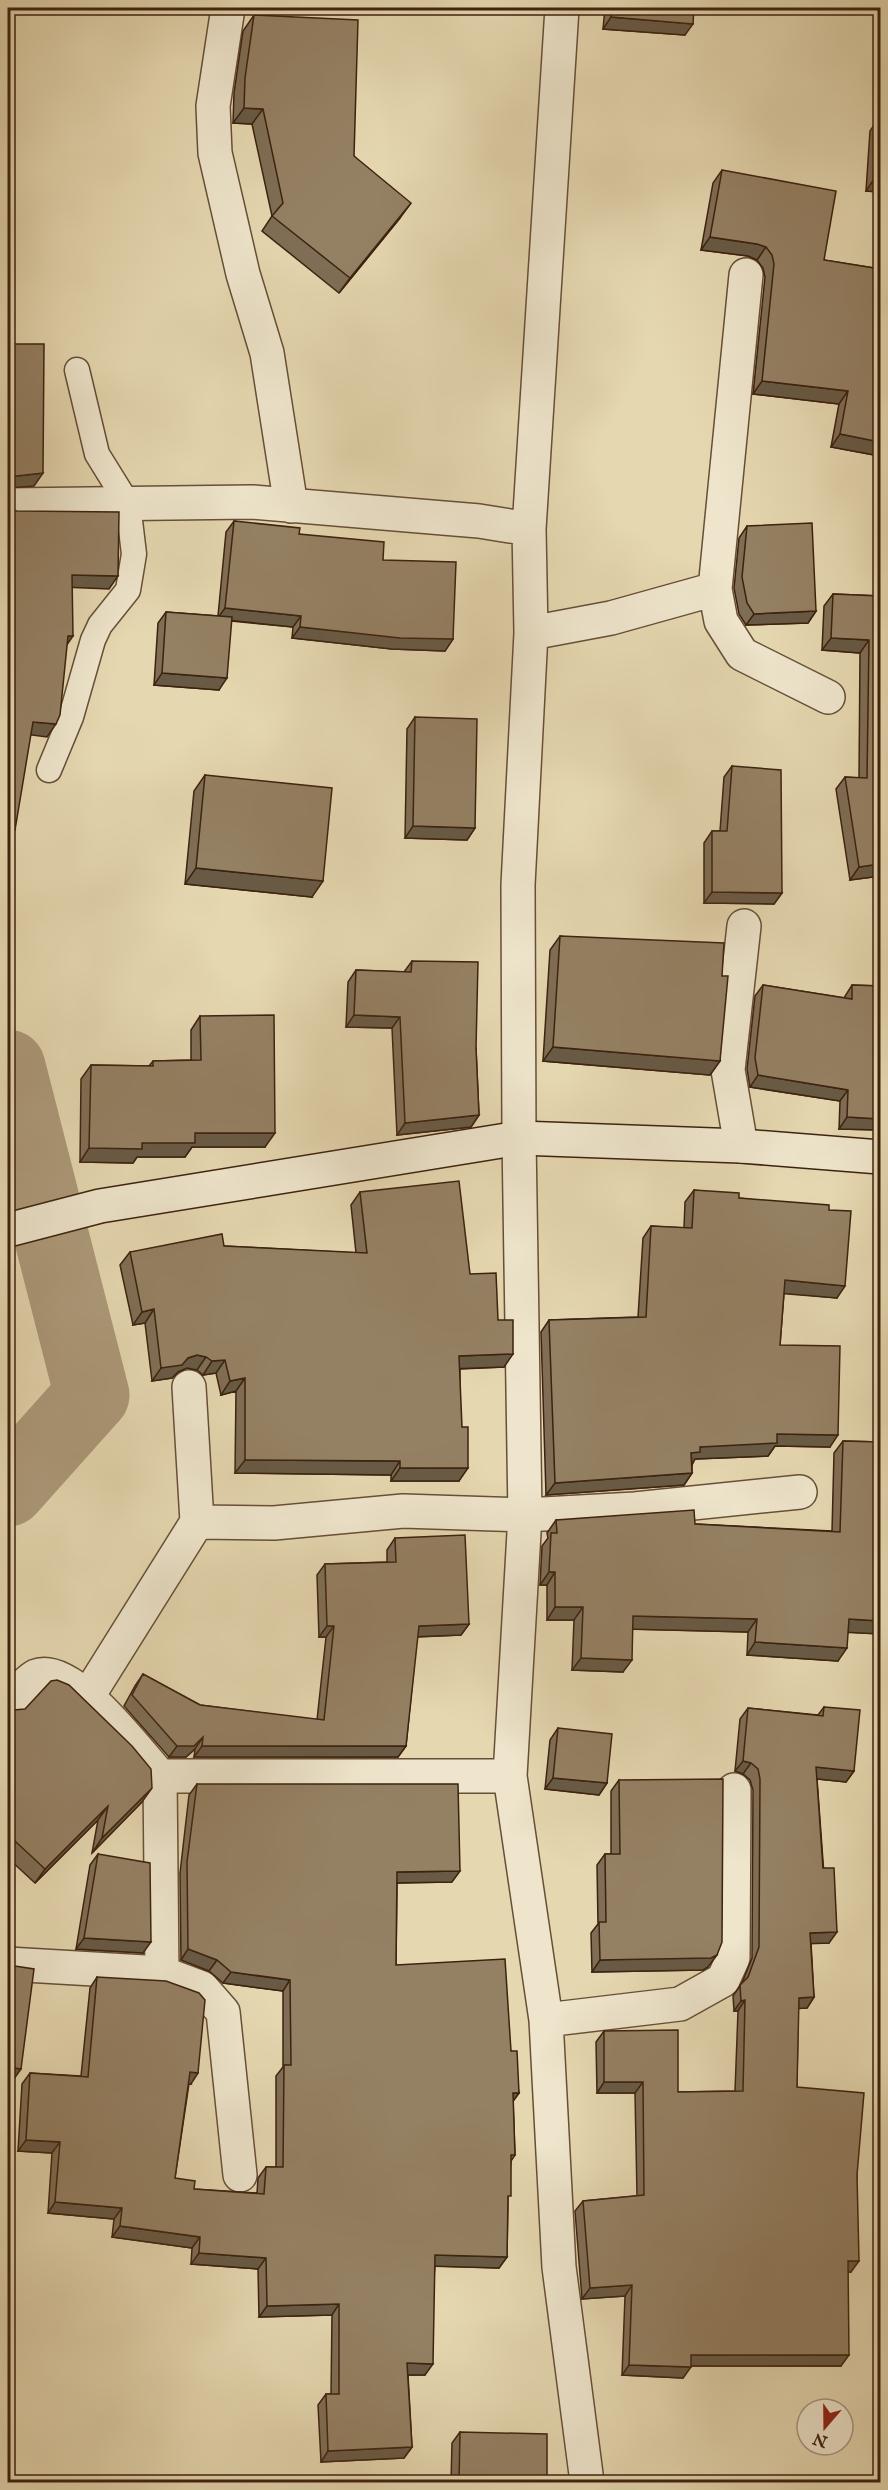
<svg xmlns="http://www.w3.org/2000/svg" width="888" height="2490" font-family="'IM FELL English',serif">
<rect width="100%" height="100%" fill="#e5d7b0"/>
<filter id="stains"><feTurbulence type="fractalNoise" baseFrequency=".00333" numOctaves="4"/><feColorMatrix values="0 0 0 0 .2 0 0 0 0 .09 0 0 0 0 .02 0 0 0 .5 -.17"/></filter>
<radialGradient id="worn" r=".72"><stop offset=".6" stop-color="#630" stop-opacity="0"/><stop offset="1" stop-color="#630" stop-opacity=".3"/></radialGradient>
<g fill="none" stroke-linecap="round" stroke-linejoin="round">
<path stroke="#ac9979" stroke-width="75" d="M8 1067 92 1395 8 1489"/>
<g stroke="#674f37" stroke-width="27">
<path id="lane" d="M49 770 71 717 93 640 100 625 128 590 134 554 128 504 97 454 77 370"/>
</g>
<g stroke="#674f37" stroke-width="36">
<path id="street" d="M228 8 213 106 215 153 243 274 267 353 291 506
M562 8 529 529 531 633 518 885 519 1138 525 1515 510 1776 546 2020 559 2267 587 2482
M8 505 252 502 479 521 529 529
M715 589 721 621 742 654 828 697
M531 633 611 618 715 589 746 275
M741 1146 728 1070 744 926
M197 1522 274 1523 403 1511 525 1515 635 1509 800 1492
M88 1696 197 1522 189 1387
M8 1706C15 1698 26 1681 36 1676 71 1661 138 1752 160 1776H510
M8 1964 162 1973 160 1776
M162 1973 202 1988 223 2012 240 2175
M546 2020 680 2004 723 1980 733 1958 734 1790"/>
</g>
<g stroke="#3d220f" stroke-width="36">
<path id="secondary" d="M8 1230 100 1206 519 1138 741 1146 880 1157"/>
</g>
<use href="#lane" stroke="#eee5cc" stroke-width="24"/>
<use href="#street" stroke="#eee5cc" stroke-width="33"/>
<use href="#secondary" stroke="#eee5cc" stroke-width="33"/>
</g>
<path fill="#7f6e55" stroke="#3d220f" stroke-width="1.5" d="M605 8H694L685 35 603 29Z
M254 15 354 156 400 218 339 293 262 231 272 216 252 124 233 123 234 93 243 31Z
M878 119H880V192L866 191 870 131Z
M722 170 824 260 880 269V456L831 447 839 404 753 394 765 277 763 268 757 260 748 256 701 250 713 183Z
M234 521 299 534 383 560 453 639 445 651 392 649 292 638 293 627 231 621 219 690 154 685 158 623 166 612 218 616 226 532Z
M747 526 816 611 808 623 746 625 739 614 734 588 739 538Z
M833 594 880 596V876L850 880 836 789 845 777 859 778 860 653 822 650 824 606Z
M415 717 475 828 467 840 405 838 407 729Z
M732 766 782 893 774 904 704 903V843L712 831H720L724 777Z
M205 775 312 897 185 884 194 791Z
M560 936 722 976 720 1061 710 1075 543 1061 550 950Z
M412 961 476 1048 479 1115 471 1127 397 1135 392 1028 346 1027 348 982 356 970 404 972Z
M763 985 844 998 852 985 880 986V1130L839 1129 840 1101 750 1087 747 1069 755 996Z
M200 1016 265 1147H192L185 1157H137L133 1163 80 1162 81 1079 91 1065 149 1066 153 1061 191 1060V1030Z
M694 1190 739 1198 829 1210 837 1298 784 1293 780 1345 830 1447 775 1446 768 1456 695 1459 692 1464V1473L684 1485 546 1495 541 1332 549 1320 638 1317 643 1238 651 1226 684 1228 685 1202Z
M360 1192 470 1274 498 1320 504 1367 460 1369 459 1481H391V1475L235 1473 236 1391 221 1395 216 1373 203 1375 197 1370 187 1368 178 1372 172 1378 152 1381 145 1323 133 1325 120 1265 130 1252 224 1246 356 1253 351 1205Z
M843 1441 880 1442V1634L848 1632 838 1661 747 1655 748 1632 632 1629 623 1672 572 1670 574 1620H547V1585H540L542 1546 548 1538 547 1533 556 1520 695 1524 832 1531 834 1453Z
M395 1538 469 1624 461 1635 417 1637 406 1746 398 1757H194L195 1749 186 1757H169L124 1706 135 1686 143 1674 200 1705 317 1720 326 1637H319L317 1575 325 1564 387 1562V1550Z
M824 1707 854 1771 846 1782 817 1779 829 1943H811L814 1997 807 2008H798L797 2087 857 2175 851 2272H848L841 2366H691L683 2378 622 2375 625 2296 582 2299 575 2211 583 2201 637 2196 635 2093H597L596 2042 604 2031 678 2092 735 2091 738 2011H734L733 1996 742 1983 752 1958 753 1790 750 1780 743 1774 735 1771 740 1719 748 1708 818 1715Z
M8 1716 142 1802 92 1853 98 1820 35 1883 9 1859Z
M558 1728 607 1783 599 1795 545 1789 550 1740Z
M619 1780 708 1967 703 1970 592 1972 591 1933 598 1924 597 1865 605 1854H611V1791Z
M197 1784 452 1882 397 1883 396 1965 511 2051 519 2093 513 2101 515 2155 511 2161 508 2200 507 2257 499 2268 435 2266 425 2375H408L412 2447 404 2458 321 2462 318 2405 326 2394H331L332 2315 259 2317 258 2269 191 2264 192 2248 112 2237 114 2219 48 2213 52 2153 18 2151 22 2084 30 2073 81 2076 90 1988 97 1977 191 2084H189L175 2178 194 2189 257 2193 258 2178 266 2167H276V2076L283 2067V1991L223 1983 209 1971 181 1960 180 1873 189 1795Z
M98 1854 143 1953 76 1949 90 1865Z
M460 2432 547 2482H451L452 2443Z"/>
<path fill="#685a45" stroke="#3d220f" stroke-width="1.5" d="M99 8H130L126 13Z
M611 17 693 24 685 35 603 29Z
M244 108 263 109 252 124 233 123Z
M874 179 880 180V192L866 191Z
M411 203 400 218 339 293 350 278Z
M710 237 757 244 766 247 757 260 748 256 701 250Z
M762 381 848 391 839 404 753 394Z
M840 434 880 442V456L831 447Z
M43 473 34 486 8 488V477Z
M72 575 118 576 109 589 63 587Z
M225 608 301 616 293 627 217 619Z
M816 611 808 623 746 625 754 614Z
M300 627 453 639 445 651 392 649 292 638Z
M68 636H73L64 649Z
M831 638 869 640 860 653 822 650Z
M162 673 227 678 219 690 154 685Z
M33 722 56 724 47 737 24 734Z
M413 826 475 828 467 840 405 838Z
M8 829 15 830 8 840Z
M880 864V876L850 880 859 867Z
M196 868 323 881 312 897 185 884Z
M712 892 782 893 774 904 704 903Z
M354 1015 400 1017 392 1028 346 1027Z
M553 1047 720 1061 710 1075 543 1061Z
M758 1075 848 1090 840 1101 750 1087Z
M479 1115 471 1127 397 1135 405 1123Z
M847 1117 880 1119V1130L839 1129Z
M195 1133H275L265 1147H192L185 1157H137L133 1163 80 1162 89 1148 142 1143Z
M785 1280 845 1286 837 1298 777 1293Z
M154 1309 145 1323 133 1325 142 1312Z
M513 1354 504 1367 450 1369 459 1356Z
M197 1355 206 1357 197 1370 187 1368 178 1372 172 1378 152 1381 161 1368Z
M225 1360 216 1373 203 1375 212 1361Z
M245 1378 236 1391 221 1395 230 1381Z
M777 1434 838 1435 830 1447 775 1446 768 1456 695 1459 692 1465 691 1453 700 1447Z
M245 1460 400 1461 391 1475 235 1473Z
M400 1468H468L459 1481H391Z
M692 1473 684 1485 546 1495 555 1483Z
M549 1572H555L547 1585H540Z
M555 1607H583L574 1620H547Z
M633 1616 757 1619 748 1632 624 1629Z
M849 1619 880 1621V1634L840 1632Z
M469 1624 461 1635 411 1637 419 1626Z
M327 1626H334L326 1637H319Z
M755 1642 847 1648 838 1661 747 1655Z
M581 1658 632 1660 623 1672 572 1670Z
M203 1737 195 1749 186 1757H169L177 1746Z
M202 1746H406L398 1757H194Z
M743 1761 751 1763 743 1774 735 1771Z
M816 1767 854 1771 846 1782 808 1778Z
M553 1778 607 1783 599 1795 545 1789Z
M152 1788 142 1802 92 1853 102 1838Z
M108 1806 98 1820 35 1883 45 1869Z
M460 1871 452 1882 389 1883 397 1872Z
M837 1932 829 1943 803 1944 810 1933Z
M84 1938 151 1942 143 1953 76 1949Z
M188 1949 217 1960 209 1971 181 1960Z
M717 1955 708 1967 703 1970 592 1972 600 1960Z
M231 1972 290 1980 283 1991 223 1983Z
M814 1997 807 2008 791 2009 799 1998Z
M745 2000 738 2011H734L741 2001Z
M8 2067 21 2069 11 2083H8Z
M190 2072 198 2073 191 2084 183 2083Z
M604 2082H643L635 2093H597Z
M513 2093H519L511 2104Z
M26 2140 60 2142 52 2153 18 2151Z
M55 2202 122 2208 114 2219 48 2213Z
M120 2226 200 2237 192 2248 112 2237Z
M199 2253 266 2258 258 2269 191 2264Z
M435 2255 507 2257 499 2268 427 2266Z
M848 2261H859L851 2272H841Z
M632 2285 625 2296 582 2299 590 2288Z
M339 2304 332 2315 259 2317 267 2306Z
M691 2355H849L841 2366H683Z
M407 2363 433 2364 425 2375H400Z
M629 2365 691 2367 683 2378 622 2375Z
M412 2447 404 2458 321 2462 328 2451Z"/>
<path fill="#948063" stroke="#3d220f" stroke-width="1.5" d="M612 8H694L693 24 611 17Z
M254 15 358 20 354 156 411 203 350 278 272 216 283 203 263 109 244 108 245 78Z
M878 119H880V180L874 179Z
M722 170 836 191 824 260 880 269V442L840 434 848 391 762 381 774 264 772 255 766 247 757 244 710 237Z
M8 344H44L43 473 8 477Z
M8 509 17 511 119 512 118 576 72 575 73 636H68L60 715 56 724 33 722 15 830 8 829Z
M234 521 300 528 299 534 384 542 383 560 456 562 453 639 400 638 300 627 301 616 225 608Z
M812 523 816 611 754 614 747 603 742 577 747 526Z
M833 594 880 596V864L859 867 845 777 867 778 869 640 831 638Z
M166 612 232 617 227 678 162 673Z
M415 717 477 719 475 828 413 826Z
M732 766 781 770 782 893 712 892V831H727Z
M205 775 332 788 323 881 196 868Z
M560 936 724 943 722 976H728L720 1061 553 1047Z
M412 961 478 962 476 1048 479 1115 405 1123 400 1017 354 1015 356 970 411 972Z
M763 985 852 999V985L880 986V1119L847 1117 848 1090 758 1075 755 1058Z
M274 1015 275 1133H195V1143H142V1149L89 1148 91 1065 153 1066V1061L201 1060 200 1016Z
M459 1181 470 1274 496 1273 498 1320H513V1354L459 1356 462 1427H468V1468H400V1461L245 1460V1378L230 1381 225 1360 212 1361 206 1357 197 1355 188 1358 182 1365 161 1368 154 1309 142 1312 130 1252 222 1234 224 1246 367 1253 360 1192Z
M694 1190 739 1193V1198L829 1205V1210L851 1211 845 1286 785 1280 780 1345 840 1346 838 1435 777 1434V1443L700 1447V1452L691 1453 692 1473 555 1483 549 1320 646 1317 651 1226 692 1228Z
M843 1441 880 1442V1621L849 1619 847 1648 755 1642 757 1619 633 1616 632 1660 581 1658 583 1607H555V1572H549L551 1533H557L556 1520 694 1510 695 1524 840 1532Z
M465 1535 469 1624 419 1626 406 1746H202L203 1737 194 1746H177L132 1695 143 1674 200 1705 324 1720 334 1626H327L325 1564 396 1562 395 1538Z
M57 1680 69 1685 132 1746 151 1769 152 1788 102 1838 108 1806 45 1869 15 1841 8 1864V1716L13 1710 25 1709 51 1681Z
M824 1707 860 1710 854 1771 816 1767 823 1868H834L837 1932 810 1933 814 1997 799 1998 797 2087 864 2093 857 2175 859 2261H848L849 2355H691V2367L629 2365 632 2285 590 2288 583 2201 644 2195 643 2082H604V2031L678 2030V2092L743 2091 745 2000 741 2001 740 1985 748 1977 759 1947 760 1779 758 1769 751 1763 743 1761 748 1708 823 1716Z
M558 1728 612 1734 607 1783 553 1778Z
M723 1779 722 1942 717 1955 711 1958 600 1960 599 1922H606L605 1854H620L619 1780Z
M197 1784H458L460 1871 397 1872 396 1965 505 1959 511 2051H517L519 2093H513L515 2155H511V2196H508L507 2257 435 2255 433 2364 407 2363 412 2447 328 2451 326 2394H339V2304L267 2306 266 2258 199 2253 200 2237 120 2226 122 2208 55 2202 60 2142 26 2140 30 2073 88 2077 97 1977 166 1981 199 1993 205 2000 198 2073 190 2072 175 2178 195 2181 194 2189 264 2194 266 2167H283L284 2065H291L290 1980 231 1972 217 1960 188 1949 187 1862Z
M98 1854 150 1863 151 1942 84 1938Z
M8 1965 34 1969 21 2069 8 2067Z
M460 2432 547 2434V2482H459Z"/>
<rect width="888" height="2490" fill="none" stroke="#e5d7b0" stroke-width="30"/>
<rect x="9" y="9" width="870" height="2472" fill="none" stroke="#3d220f" stroke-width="3"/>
<rect x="15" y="15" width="858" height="2460" fill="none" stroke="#3d220f" stroke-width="1.5"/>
<g transform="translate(825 2427) rotate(200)"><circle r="28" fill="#eee5cc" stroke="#a79780" stroke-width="1.5"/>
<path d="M0-4.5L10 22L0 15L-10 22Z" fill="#8f2418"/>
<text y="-9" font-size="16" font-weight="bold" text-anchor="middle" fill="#3d220f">N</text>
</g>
<rect width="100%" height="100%" filter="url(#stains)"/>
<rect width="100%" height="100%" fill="url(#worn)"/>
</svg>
